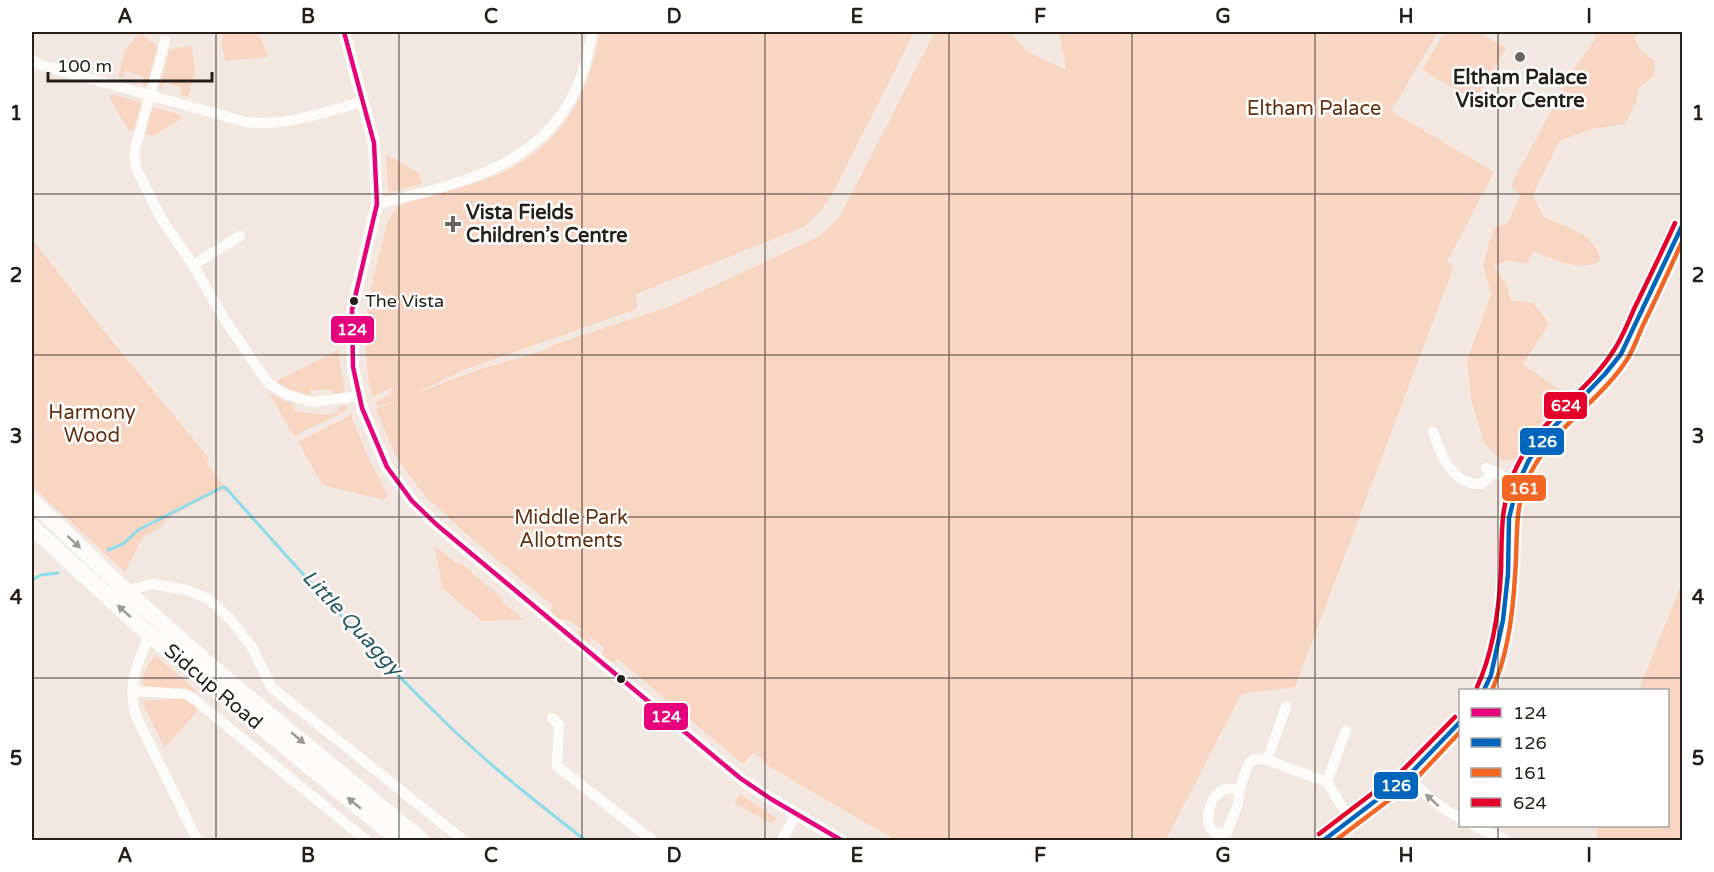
<svg xmlns="http://www.w3.org/2000/svg" width="1714" height="872" font-family="'Varela Round',sans-serif">
<rect width="100%" height="100%" fill="#f3e8e1"/>
<path fill="#f8d6c2" d="M140 32 160 49 149 87 142 85 144 77 125 71 123 78 118 77 125 50Z
M222 32H258L268 57 225 61 221 40H223Z
M600 32H914L833 192 825 205 804 227 636 294 637 309 463 370 412 395 472 372 546 350 553 345 671 306 820 236 840 216 935 32H1010L1028 52 1066 70 1059 32H1438L1391 111 1494 172 1447 262 1454 266 1295 687 1241 694 1166 840H895L770 767 754 752 743 764 618 659 611 663 604 660 602 654 604 648 587 634 591 639 590 644H588L578 638V631L580 630 584 632 571 621 561 619V622L550 615 552 605 464 532 426 497 396 457 376 409 394 402 377 406 376 402 391 394 393 387 372 397C360 346 366 299 381 249 385 232 386 217 401 205 410 198 452 189 466 186 546 164 586 112 600 32Z
M1445 32H1477L1506 48 1475 101 1422 70Z
M1596 32H1640L1634 38 1641 51 1655 61 1654 76 1639 88 1636 102 1625 124 1591 129 1559 141 1533 194 1543 217C1567 228 1596 232 1600 261 1579 272 1554 260 1534 251L1527 264 1508 260 1494 266 1506 284 1511 301 1532 302 1549 323 1523 364 1555 387 1567 391 1563 402 1535 434 1518 460 1503 461 1484 443 1471 398 1467 361 1491 295 1483 265 1494 227 1508 223 1520 196 1511 185 1575 67 1595 39Z
M192 46 195 72 188 97 180 95 181 87 164 82 161 89 159 88 169 51 175 48Z
M112 94 142 103 134 131 128 129 110 99Z
M152 107 182 115 181 119 153 136 145 134Z
M386 154 419 173 422 184 394 192 388 191Z
M32 239 112 341 209 458 206 462 219 480 231 493 220 491 167 518 160 528 143 537 125 572 32 486Z
M338 350 345 393 334 396 332 389 311 390 310 397 280 387 275 382Z
M267 390 275 396 295 405 293 411 327 415 338 412 337 407 347 405V410L294 436Z
M351 415 367 455 388 496 384 500 323 485 298 442Z
M435 546 457 564 459 562 502 598V602L524 620 482 621 442 588Z
M1682 583V840H1596L1597 826H1668V690H1639Z
M155 655 198 692 143 686C141 675 149 664 155 655Z
M187 698 198 710 165 748 142 701Z
M740 794 776 818 772 824 734 803Z"/>
<g fill="none" stroke-linecap="round" stroke-linejoin="round">
<path stroke="#8edbec" stroke-width="3" d="M108 550 123 544 138 530 223 487 226 488C295 566 365 644 440 717 485 762 535 801 585 840
M32 580 41 575 58 573"/>
<path stroke="#fdfcfa" stroke-width="10" d="M165 41 134 153 136 168 161 218 193 265 225 320 268 383 286 394 313 402 358 396
M32 60 41 65 246 122C286 127 324 112 362 102
M377 204C482 180 575 155 592 32
M193 265 240 236
M1433 432C1441 455 1452 485 1481 484L1493 473
M1486 468 1518 483
M126 591 152 584 186 590 209 599 229 618 252 647 271 687 463 840
M150 635C137 662 126 688 137 718L197 840
M132 691 186 694 195 700 366 840
M552 718 559 725 557 766 652 840
M1267 760 1286 707
M1408 776C1424 793 1439 808 1460 818
M1327 782 1346 730
M1239 791C1206 776 1196 845 1227 832L1238 804 1239 791 1247 768 1250 762 1254 759 1267 760 1327 782 1350 820
M1475 826 1506 840
M782 840 796 814"/>
<path stroke="#fdfcfa" stroke-width="12" d="M344 32 374 143 377 204 352 310 353 367 362 408 387 467 412 501 437 525 740 778 771 799 841 840"/>
<path stroke="#fdfcfa" stroke-width="16" d="M1484 690 1491 675 1503 620 1508 574 1509 518 1518 483 1529 460 1547 434 1605 374 1621 354 1682 226
M1324 840 1408 776 1460 722"/>
<path stroke="#fdfcfa" stroke-width="16" d="M32 501 126 591 208 664 421 840
M32 527 150 635 399 840"/>
<g stroke="#fff" stroke-width="9">
<path id="bus-1" d="M344 32 374 143 377 204 352 310 353 367 362 408 387 467 412 501 437 525 740 778 771 799 841 840"/>
</g>
<g stroke="#fff" stroke-width="9">
<path id="bus-2" d="M1484 690 1491 675 1503 620 1508 574 1509 518 1518 483 1529 460 1547 434 1605 374 1621 354 1682 226
M1324 840 1408 776 1460 722"/>
</g>
<g stroke="#fff" stroke-width="9">
<path id="bus-3" d="M1492 690C1508 656 1513 613 1515 575 1518 544 1514 514 1525 485 1547 430 1599 404 1628 358 1635 346 1639 333 1645 321 1658 295 1670 268 1682 242
M1336 840 1413 782 1460 732"/>
</g>
<g stroke="#fff" stroke-width="9">
<path id="bus-4" d="M1477 687C1493 653 1499 609 1501 571 1502 540 1500 512 1511 481 1530 424 1584 398 1614 350 1622 338 1628 323 1634 309 1648 280 1662 252 1675 223
M1319 834 1403 770 1455 717"/>
</g>
<use href="#bus-1" stroke="#e5007d" stroke-width="4.5"/>
<use href="#bus-2" stroke="#0065bd" stroke-width="4.5"/>
<use href="#bus-3" stroke="#f26522" stroke-width="4.5"/>
<use href="#bus-4" stroke="#e4002b" stroke-width="4.5"/>
</g>
<defs><path id="oneway-solid" d="M-6-.8H1V-3.2L6.5 0L1 3.2V.8H-6Z" transform="scale(1.5)"/></defs>
<g fill="#9c9895">
<use href="#oneway-solid" transform="translate(74 542) rotate(43)"/>
<use href="#oneway-solid" transform="translate(124 611) rotate(-138)"/>
<use href="#oneway-solid" transform="translate(298 738) rotate(40)"/>
<use href="#oneway-solid" transform="translate(1432 800) rotate(-138)"/>
<use href="#oneway-solid" transform="translate(354 803) rotate(-140)"/>
</g>
<path fill="none" stroke="#251e19" stroke-width="1.5" stroke-opacity="0.55" d="M216 32V840M399 32V840M582 32V840M765 32V840M949 32V840M1132 32V840M1315 32V840M1498 32V690M32 194H1682M32 355H1682M32 517H1682M32 678H1682M1498 826V840"/>
<g fill="#6d655f" stroke="#fff" stroke-width="2">
<circle cx="1520" cy="57" r="6"/>
<path d="M450 215h6v6h6v6h-6v6h-6v-6h-6v-6h6z"/>
</g>
<g fill="#251e19" stroke="#fff" stroke-width="2">
<circle cx="354" cy="301" r="5"/>
<circle cx="621" cy="679" r="5"/>
</g>
<g text-anchor="middle" dominant-baseline="central" stroke-width="5" stroke-linejoin="round" paint-order="stroke">
<g font-size="18" fill="#251e19" stroke="#fff" text-anchor="start">
<text x="365" y="301">The Vista</text>
</g>
<g font-size="20" font-weight="bold" fill="#251e19" stroke="#fff">
<text x="1520" y="78">Eltham Palace<tspan x="1520" dy="23">Visitor Centre</tspan></text>
<text x="466" y="213" text-anchor="start">Vista Fields<tspan x="466" dy="23">Children’s Centre</tspan></text>
</g>
<g font-size="20" fill="#62310f" stroke="#fff">
<text x="1314" y="109">Eltham Palace</text>
<text x="92" y="413">Harmony<tspan x="92" dy="23">Wood</tspan></text>
<text x="571" y="518">Middle Park<tspan x="571" dy="23">Allotments</tspan></text>
</g>
<g font-size="20" fill="#251e19" stroke="#fff">
<text transform="translate(213 687) rotate(40)">Sidcup Road</text>
</g>
<g font-size="21" font-style="italic" fill="#295a66" stroke="#fff">
<text transform="translate(352 623) rotate(47)">Little Quaggy</text>
</g>
</g>
<g stroke="#fff" stroke-width="2">
<rect x="330" y="315" width="45" height="29" rx="6" fill="#e5007d"/>
<rect x="1543" y="391" width="45" height="29" rx="6" fill="#e4002b"/>
<rect x="1519" y="427" width="46" height="29" rx="6" fill="#0065bd"/>
<rect x="1501" y="474" width="46" height="28" rx="6" fill="#f26522"/>
<rect x="643" y="702" width="46" height="29" rx="6" fill="#e5007d"/>
<rect x="1373" y="771" width="46" height="29" rx="6" fill="#0065bd"/>
</g>
<g font-size="16" text-anchor="middle" font-weight="bold" fill="#fff">
<text x="352" y="335">124</text>
<text x="1566" y="411">624</text>
<text x="1542" y="447">126</text>
<text x="1524" y="494">161</text>
<text x="666" y="722">124</text>
<text x="1396" y="791">126</text>
</g>
<rect width="1714" height="872" fill="none" stroke="#ffffff" stroke-width="66"/>
<rect x="1459" y="689" width="210" height="138" fill="#ffffff" stroke="#a8a5a3" stroke-width="1.5"/>
<rect x="1471" y="708" width="30" height="9" fill="#e5007d" stroke="#a8a5a3" stroke-width="1.5"/>
<text x="1513" y="719" font-size="18" fill="#251e19">124</text>
<rect x="1471" y="738" width="30" height="9" fill="#0065bd" stroke="#a8a5a3" stroke-width="1.5"/>
<text x="1513" y="749" font-size="18" fill="#251e19">126</text>
<rect x="1471" y="768" width="30" height="9" fill="#f26522" stroke="#a8a5a3" stroke-width="1.5"/>
<text x="1513" y="779" font-size="18" fill="#251e19">161</text>
<rect x="1471" y="798" width="30" height="9" fill="#e4002b" stroke="#a8a5a3" stroke-width="1.5"/>
<text x="1513" y="809" font-size="18" fill="#251e19">624</text>
<path d="M48 72v9h164v-9" fill="none" stroke="#251e19" stroke-width="3"/>
<text x="57" y="72" font-size="18" fill="#251e19" stroke="#ffffff" stroke-width="4.5" paint-order="stroke">100 m</text>
<rect x="33" y="33" width="1648" height="806" fill="none" stroke="#251e19" stroke-width="2"/>
<g font-size="20" text-anchor="middle" font-weight="bold" fill="#251e19">
<text x="125" y="23">A</text>
<text x="308" y="23">B</text>
<text x="491" y="23">C</text>
<text x="674" y="23">D</text>
<text x="857" y="23">E</text>
<text x="1040" y="23">F</text>
<text x="1223" y="23">G</text>
<text x="1406" y="23">H</text>
<text x="1589" y="23">I</text>
<text x="16" y="120">1</text>
<text x="1698" y="120">1</text>
<text x="16" y="282">2</text>
<text x="1698" y="282">2</text>
<text x="16" y="443">3</text>
<text x="1698" y="443">3</text>
<text x="16" y="604">4</text>
<text x="1698" y="604">4</text>
<text x="16" y="765">5</text>
<text x="1698" y="765">5</text>
<text x="125" y="862">A</text>
<text x="308" y="862">B</text>
<text x="491" y="862">C</text>
<text x="674" y="862">D</text>
<text x="857" y="862">E</text>
<text x="1040" y="862">F</text>
<text x="1223" y="862">G</text>
<text x="1406" y="862">H</text>
<text x="1589" y="862">I</text>
</g>
</svg>
